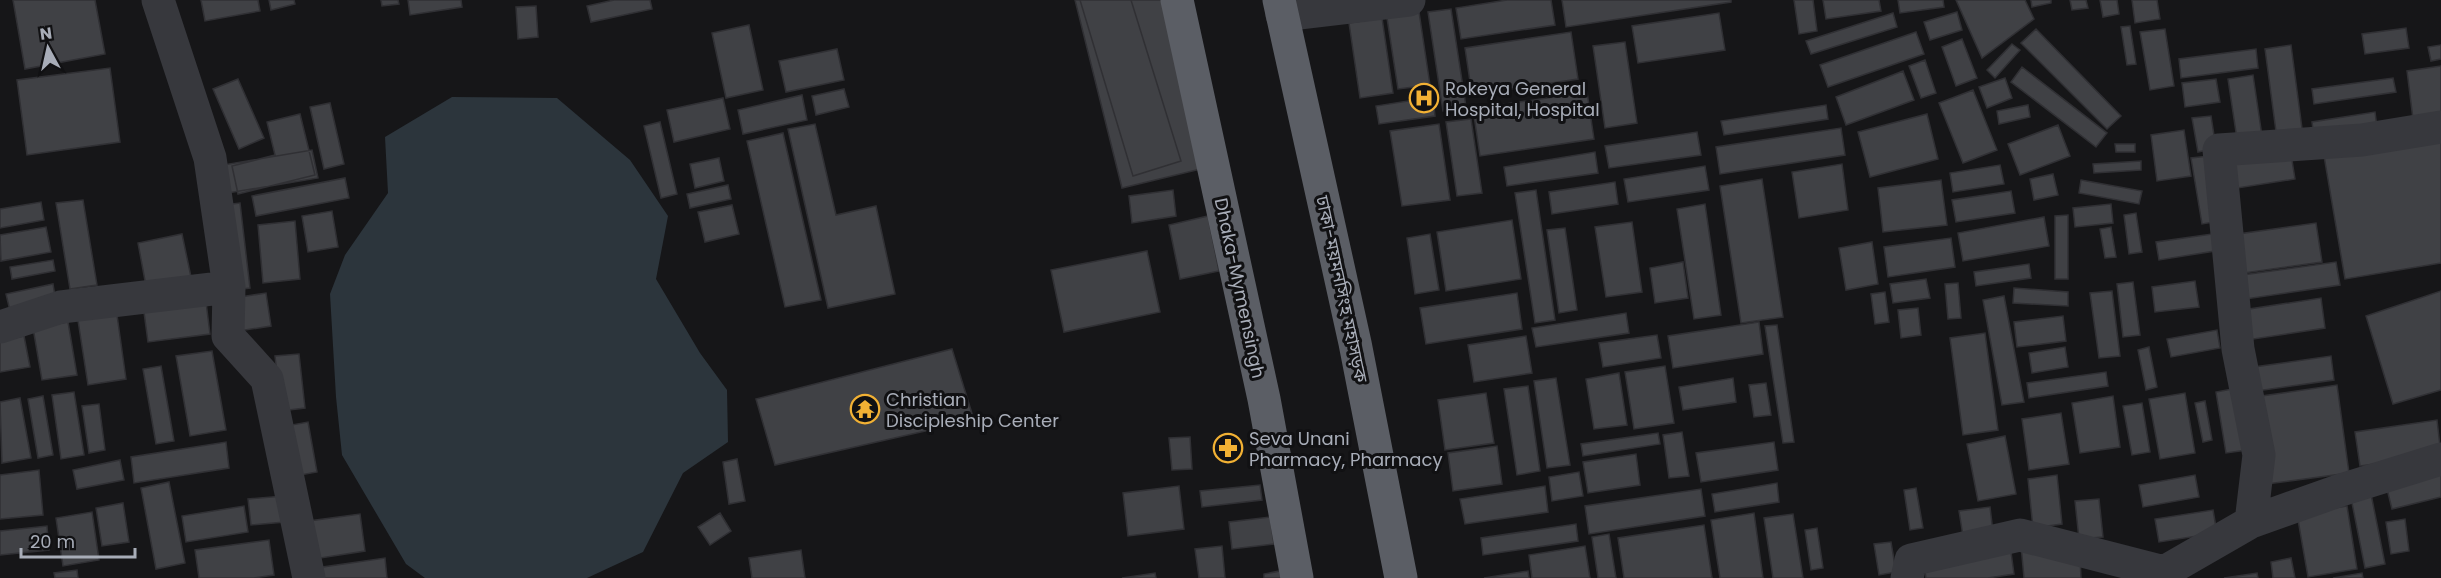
<svg xmlns="http://www.w3.org/2000/svg" width="2441" height="578" font-family="Poppins,'Noto Sans Bengali',sans-serif">
<rect width="100%" height="100%" fill="#161618"/>
<path fill="#2c353c" d="M452 97 557 98 630 160 668 216 656 279 700 353 727 390 728 442 683 473 643 552 587 578H425L406 564 342 455 336 397 330 294 345 255 388 193 385 137Z"/>
<path fill="#404145" stroke="#303034" stroke-width="1.5" d="M13 0H95L105 54 25 69Z
M201 0H258L260 11 205 21Z
M269 0H294L295 4 271 10Z
M381 0H398L399 4 382 6Z
M408 0H461L462 7 410 15Z
M614 0H650L652 9 591 22 587 6Z
M1075 0H1168L1209 167 1122 188Z
M1080 0H1131L1181 161 1133 176Z
M1507 0H1551L1555 25 1461 39 1456 8Z
M1562 0H1731V2L1566 27Z
M1794 0H1813L1817 31 1799 34Z
M1823 0H1879L1881 11 1826 19Z
M1898 0H1943L1944 7 1900 13Z
M1956 0H2025L2034 19 1982 58Z
M2031 0H2051V3L2032 7Z
M2070 0H2086L2088 8 2072 10Z
M2100 0H2117L2119 14 2103 17Z
M2132 0H2157L2160 19 2135 23Z
M536 6 538 37 518 39 516 7Z
M1451 9 1466 107 1443 111 1428 12Z
M1419 12 1430 85 1398 89 1387 18Z
M1957 12 1962 30 1930 40 1924 22Z
M1719 13 1725 50 1638 63 1632 26Z
M1893 13 1897 27 1811 54 1806 41Z
M1382 18 1393 93 1360 98 1349 23Z
M749 25 763 90 726 98 712 33Z
M2130 26 2136 64 2127 65 2121 27Z
M2406 28 2409 48 2365 54 2362 34Z
M2036 29 2121 116 2107 129 2021 43Z
M2165 29 2174 86 2150 90 2140 32Z
M1571 32 1578 79 1472 95 1465 48Z
M1916 32 1924 54 1828 87 1820 65Z
M1962 39 1977 78 1956 86 1942 47Z
M1625 42 1637 123 1605 128 1593 46Z
M2012 44 2020 50 1995 78 1987 70Z
M2291 45 2303 136 2277 139 2265 49Z
M2441 45V59L2431 61 2428 47Z
M837 49 844 80 786 92 779 61Z
M2256 49 2258 68 2181 78 2179 59Z
M1925 60 1936 93 1921 98 1909 66Z
M2441 66V115L2413 119 2407 71Z
M2022 67 2107 133 2096 147 2011 82Z
M110 68 120 142 27 155 17 80Z
M1903 71 1914 100 1846 125 1836 97Z
M2253 75 2262 136 2237 139 2228 79Z
M2005 78 2012 98 1987 108 1979 87Z
M2393 78 2396 92 2314 104 2312 89Z
M238 79 264 138 239 149 213 89Z
M2216 79 2220 102 2185 107 2182 83Z
M844 89 849 107 816 115 812 96Z
M1973 90 1997 150 1963 163 1939 103Z
M1587 92 1594 139 1480 156 1473 109Z
M802 95 807 120 743 134 738 110Z
M1433 97 1435 116 1379 124 1376 106Z
M723 98 730 129 674 142 667 110Z
M330 103 344 164 324 169 310 107Z
M1826 105 1828 119 1724 135 1721 121Z
M2028 105 2030 117 1999 124 1997 111Z
M2375 112 2377 127 2314 137 2312 122Z
M300 114 315 175 238 194 232 166 275 155 267 122Z
M1927 114 1938 159 1870 177 1858 132Z
M2211 116 2216 148 2198 152 2192 118Z
M1471 119 1482 193 1457 196 1446 122Z
M660 122 677 194 661 198 644 126Z
M815 124 836 215 876 206 895 294 828 308 788 129Z
M1439 124 1450 200 1402 206 1390 131Z
M2058 125 2070 156 2020 175 2008 144Z
M1841 128 1845 155 1720 174 1716 147Z
M2184 130 2191 176 2157 181 2151 135Z
M1697 132 1701 155 1609 168 1605 146Z
M783 133 821 300 785 307 747 141Z
M2441 139V263L2345 279 2324 156Z
M2115 144H2135V152H2116Z
M2290 148 2295 179 2231 189 2226 157Z
M312 150 318 178 228 193 223 165Z
M1595 152 1598 173 1507 186 1504 167Z
M2209 156 2220 221 2202 224 2191 158Z
M719 158 724 181 695 188 690 164Z
M2141 161V170L2094 173 2093 164Z
M1842 164 1848 210 1799 218 1792 172Z
M2000 165 2004 184 1953 192 1950 173Z
M1705 166 1709 190 1628 202 1624 179Z
M2053 174 2058 195 2034 200 2030 179Z
M345 178 349 198 256 216 252 196Z
M1762 179 1783 317 1741 323 1720 186Z
M1941 180 1947 225 1883 232 1878 188Z
M2081 180 2142 191 2139 204 2079 193Z
M1615 182 1618 204 1552 214 1549 192Z
M728 185 731 199 690 208 687 194Z
M1173 190 1176 216 1132 223 1129 196Z
M1536 190 1555 320 1535 323 1515 193Z
M2011 191 2015 213 1956 222 1952 200Z
M83 200 97 285 70 289 56 203Z
M41 202 44 220 0 228V209Z
M240 203 250 288 234 290 224 205Z
M1705 204 1721 315 1694 319 1677 209Z
M2111 204 2113 223 2075 227 2073 208Z
M732 205 739 234 705 242 698 212Z
M332 211 338 247 308 252 302 216Z
M2136 213 2142 252 2129 254 2124 215Z
M2068 215V279H2055V216Z
M1208 216 1219 271 1180 279 1169 225Z
M2044 217 2049 246 1963 261 1958 233Z
M1512 220 1521 279 1446 291 1437 232Z
M295 221 300 279 263 283 258 225Z
M1632 222 1642 292 1606 297 1595 227Z
M2316 223 2322 262 2237 274 2231 235Z
M46 227 51 252 1 261 0 235Z
M2111 227 2116 257 2105 258 2100 229Z
M1565 228 1577 310 1559 313 1547 230Z
M2219 233 2221 250 2159 260 2156 242Z
M182 234 191 277 146 286 138 243Z
M1430 234 1439 290 1415 294 1407 238Z
M1951 238 1955 267 1888 277 1884 247Z
M1872 242 1878 284 1846 290 1839 248Z
M1147 251 1160 312 1064 332 1051 270Z
M53 260 55 271 12 279 10 267Z
M1683 262 1688 298 1655 303 1650 268Z
M2336 262 2340 285 2239 300 2235 276Z
M2029 264 2031 278 1976 286 1974 272Z
M1926 279 1930 298 1893 303 1890 284Z
M2195 281 2199 307 2155 312 2152 287Z
M2133 282 2140 335 2123 337 2117 284Z
M1958 283 1961 318 1948 319 1945 284Z
M53 284 56 302 10 311 6 294Z
M2014 288 2068 292V306L2013 303Z
M2112 291 2120 356 2099 358 2090 293Z
M2441 291V390L2393 404 2366 316Z
M1885 292 1889 322 1875 324 1871 294Z
M266 293 271 326 239 331 234 298Z
M1517 293 1522 329 1426 344 1420 308Z
M2004 296 2024 402 2002 405 1983 300Z
M2321 298 2325 328 2247 340 2243 310Z
M206 302 210 334 148 342 144 312Z
M116 308 126 379 88 385 77 314Z
M1918 308 1921 335 1901 338 1898 310Z
M1626 313 1629 333 1536 347 1532 328Z
M2063 316 2066 341 2017 347 2014 322Z
M68 322 77 375 42 380 33 328Z
M1759 322 1763 354 1673 368 1668 336Z
M1777 325 1794 442 1783 443 1765 326Z
M2217 330 2220 348 2171 357 2167 339Z
M1985 333 1998 430 1963 435 1950 338Z
M1657 335 1661 358 1603 367 1599 343Z
M24 336 30 367 0 372V341Z
M1526 336 1532 373 1474 382 1468 345Z
M2065 347 2068 367 2032 373 2029 353Z
M2149 347 2157 387 2146 390 2138 350Z
M952 349 974 420 775 465 756 399Z
M212 351 226 430 190 436 176 356Z
M299 354 305 408 281 411 275 356Z
M2331 356 2334 380 2250 392 2247 368Z
M161 366 174 441 156 444 143 369Z
M1665 366 1674 423 1634 429 1625 372Z
M2106 372 2108 386 2029 398 2027 383Z
M1619 373 1627 425 1594 429 1586 379Z
M1556 378 1570 465 1547 468 1534 381Z
M1733 378 1736 402 1683 410 1679 387Z
M1766 383 1771 415 1754 417 1749 385Z
M2337 385 2349 473 2267 484 2255 397Z
M1528 386 1540 471 1517 475 1504 389Z
M2243 387 2254 449 2226 453 2216 392Z
M74 392 84 455 61 459 52 395Z
M1486 393 1494 443 1445 450 1438 400Z
M2185 393 2195 453 2160 459 2149 399Z
M43 396 53 455 38 458 28 399Z
M2113 396 2120 447 2080 453 2072 403Z
M20 398 31 458 2 463 0 402Z
M2205 401 2212 440 2203 442 2195 403Z
M2142 403 2150 452 2132 455 2123 406Z
M99 404 105 450 89 453 82 406Z
M2061 413 2069 464 2029 470 2022 419Z
M2437 420 2441 455 2360 466 2355 432Z
M308 422 317 472 295 476 286 426Z
M1682 432 1689 476 1669 478 1663 435Z
M1658 433 1660 444 1583 456 1581 444Z
M2005 436 2016 494 1978 501 1967 444Z
M1190 437 1192 469 1172 470 1169 438Z
M226 442 229 468 134 483 131 457Z
M1774 442 1778 470 1701 482 1696 453Z
M1497 446 1502 484 1453 491 1448 453Z
M1636 454 1640 485 1588 493 1583 462Z
M737 459 745 501 729 504 723 462Z
M120 460 124 480 77 489 73 470Z
M39 470 43 515 0 519V475Z
M2441 471V497L2392 509 2386 485Z
M1579 472 1583 496 1552 501 1549 477Z
M2057 475 2062 524 2033 528 2028 479Z
M2195 475 2199 497 2143 507 2139 485Z
M169 482 185 563 156 569 141 488Z
M1777 483 1779 502 1715 512 1712 494Z
M1260 485 1262 500 1202 507 1200 491Z
M1179 486 1184 529 1128 536 1123 493Z
M1545 486 1548 512 1465 524 1460 499Z
M1916 488 1923 528 1910 530 1904 490Z
M1701 489 1705 516 1589 534 1585 506Z
M2371 494 2385 564 2365 568 2351 498Z
M283 496 285 522 251 525 248 499Z
M2099 499 2103 537 2079 539 2075 501Z
M123 503 129 542 102 546 96 508Z
M244 506 248 532 186 542 182 516Z
M2347 506 2357 569 2308 577 2297 514Z
M1990 507 1993 532 1963 536 1959 511Z
M2213 510 2217 533 2159 542 2155 519Z
M92 512 99 560 63 566 56 518Z
M720 513 731 531 710 545 698 527Z
M1754 513 1763 578H1720L1711 520Z
M360 514 365 551 314 559 309 521Z
M1793 514 1803 578H1773L1764 518Z
M1270 517 1274 544 1232 549 1229 522Z
M2405 519 2409 551 2391 554 2386 522Z
M1576 524 1578 541 1483 555 1481 538Z
M1704 525 1712 578H1624L1618 538Z
M47 526 49 550 0 555V531Z
M1817 528 1823 568 1811 570 1805 530Z
M1609 534 1616 578H1598L1592 537Z
M269 540 274 575 254 578H199L195 550Z
M1891 542 1896 572 1879 575 1874 544Z
M2021 545 2080 557 2081 578H2024Z
M1222 546 1225 578H1199L1195 549Z
M1585 546 1590 578H1532L1529 555Z
M801 550 805 578H752L749 558Z
M2011 552 2014 574 1988 578H1926L1924 565Z
M385 558 387 578H318L316 568Z
M2291 558 2295 578H2273L2271 562Z
M77 570 78 578H55L54 573Z
M1280 571 1281 578H1264V574Z
M1528 571 1529 578H1484Z
M1155 573 1156 578H1122Z
M2257 573 2258 578H2224Z
M2362 573 2363 578H2333Z"/>
<g fill="none" stroke-linecap="round" stroke-linejoin="round">
<path stroke="#37383d" stroke-width="33" d="M158 0 210 158 229 287
M1282 15 1409 0
M0 327 61 307 229 287 228 336 267 379 309 578
M2251 522 2259 455 2238 349 2219 150 2362 140 2441 127
M1907 578 1911 560 2020 535 2164 572 2251 522 2341 490 2441 459"/>
<path stroke="#5b5e65" stroke-width="33" d="M1177 0 1264 399 1297 578
M1279 0 1355 343 1401 578"/>
</g>
<defs>
<g id="hospital-ring" transform="scale(1.5)"><circle r="9.5" fill="#111113" stroke="#f2b134" stroke-width="1.5"/><path d="M-5-5h3v3.5h4V-5h3V5h-3V1.5h-4V5h-3Z" fill="#f2b134"/></g>
<g id="temple-ring" transform="scale(1.5)"><circle r="9.5" fill="#111113" stroke="#f2b134" stroke-width="1.5"/><path d="M0-6L5-2H3V0L6.5 2.5H4V6H1.5V3h-3V6H-4V2.5H-6.5L-3 0V-2H-5Z" fill="#f2b134"/></g>
<g id="pharmacy-ring" transform="scale(1.5)"><circle r="9.5" fill="#111113" stroke="#f2b134" stroke-width="1.5"/><path d="M-2-6h4v4h4v4h-4v4h-4v-4h-4v-4h4Z" fill="#f2b134"/></g>
</defs>
<g fill-rule="evenodd">
<use href="#hospital-ring" x="1424" y="98"/>
<use href="#temple-ring" x="865" y="409"/>
<use href="#pharmacy-ring" x="1228" y="448"/>
</g>
<g text-anchor="middle" dominant-baseline="central" stroke-width="6" stroke-linejoin="round" paint-order="stroke">
<g font-size="18" fill="#a8adb8" stroke="#111113" text-anchor="start">
<text x="1445" y="88">Rokeya General<tspan x="1445" dy="21">Hospital, Hospital</tspan></text>
<text x="886" y="399">Christian<tspan x="886" dy="21">Discipleship Center</tspan></text>
<text x="1249" y="438">Seva Unani<tspan x="1249" dy="21">Pharmacy, Pharmacy</tspan></text>
</g>
<g font-size="18" fill="#a8adb8" stroke="#111113">
<text transform="translate(1240 288) rotate(78)">Dhaka-Mymensingh</text>
<text transform="translate(1342 289) rotate(78)">ঢাকা-ময়মনসিংহ মহাসড়ক</text>
</g>
</g>
<g transform="translate(48 48) rotate(352)" stroke="#111113" stroke-width="4.5" paint-order="stroke">
<path d="M0-4.5L10 22L0 15L-10 22Z" fill="#a8adb8"/>
<text y="-9" font-size="16" font-weight="bold" text-anchor="middle" fill="#a8adb8">N</text>
</g>
<path d="M21 548v9h114v-9" fill="none" stroke="#a8adb8" stroke-width="3"/>
<text x="30" y="548" font-size="18" fill="#a8adb8" stroke="#111113" stroke-width="4.5" paint-order="stroke">20 m</text>
</svg>
